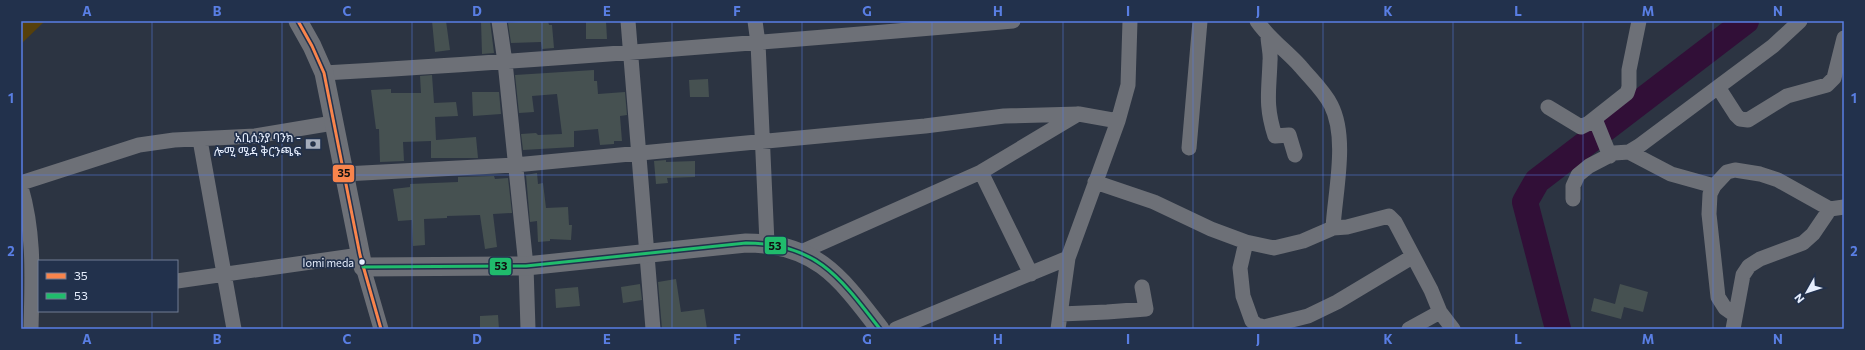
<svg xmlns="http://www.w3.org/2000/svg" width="1865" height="350" font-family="Commissioner,'Noto Sans Ethiopic',sans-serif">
<rect width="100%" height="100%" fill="#2c3442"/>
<path fill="#56400c" d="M21 21H45L21 44Z"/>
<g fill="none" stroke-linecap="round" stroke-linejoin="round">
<path stroke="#310f37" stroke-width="26" d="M1558 329 1525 202 1537 181 1746 21"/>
</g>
<path fill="#465151" d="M432 21H446L450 50 435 52Z
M481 21H490L494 53 482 54Z
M529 21H548L549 25H552L554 48 542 49 541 42 511 43 508 23Z
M586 21H606L607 39H586Z
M594 70V81H597L598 94 625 92 627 115 620 116 622 141H614V144L600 145 598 129 574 131V147L523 150 521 134 536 133 538 135 562 134 557 94 532 96 534 112 519 113 515 75Z
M432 75 434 103 456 102 458 116 435 117 436 140 476 137 478 158H431V141L403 142 404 161 380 162 379 129H376L371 90 391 89V93H421L420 76Z
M708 79 709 97H690L689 80Z
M472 92H499L501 114 473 116Z
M666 160V162L695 161V177L667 178 668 183 656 184 654 161Z
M537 173 538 184 543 183 546 208 568 207 569 225H572L571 240 550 239V241L538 242 537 221 530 222 526 175Z
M494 176 495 179 508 178 512 213 493 214 497 247 485 249 480 215 447 216V218L424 219 425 245 413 246 412 220 398 221 393 189 410 187V184L458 182V177Z
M676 279 681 312 704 309 707 329H662L658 282Z
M640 284 642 300 623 303 621 287Z
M1620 284 1648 292 1643 312 1624 307 1621 319 1591 311 1594 298 1615 304Z
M578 287 580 306 556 308 555 289Z
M498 315 499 329H480V316Z"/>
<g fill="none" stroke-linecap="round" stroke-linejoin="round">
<path stroke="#6d7077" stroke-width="15" d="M499 21 505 62 526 266 528 329
M628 21 653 329
M755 21 758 43 767 243
M1257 21C1269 39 1287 51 1301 67 1311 79 1324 91 1331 105 1348 138 1335 192 1333 228
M1268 36C1268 44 1271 53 1270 61 1269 92 1265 105 1275 136L1289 135 1295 155
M324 73C554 60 783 41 1013 21
M1718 87 1736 115 1740 119 1748 120 1787 96 1827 85 1834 78 1844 38
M1548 107 1581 127 1589 123 1627 93 1629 87V70L1639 21
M1595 119 1610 156
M200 140 234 329
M1189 148 1200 21
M1629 152 1671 174 1714 186
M981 172 1031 274
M344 174 515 165 925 126 1004 116 1079 114 1118 121
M1095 182 1154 202 1211 229 1246 242 1274 248 1303 241 1333 228 1347 227 1389 216 1395 222 1431 290 1440 312 1453 329
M21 183 139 145 174 140 255 136 333 123
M21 187C35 235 32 279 31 329
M1573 199V186L1578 175 1589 166 1614 153 1629 152 1639 146 1773 46 1800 21
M1246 242 1240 268 1243 296 1252 321 1257 325 1264 327 1308 316 1337 302 1412 257
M801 252 981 172 1078 114
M363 267 381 329
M177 281 360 255
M1061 314 1107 312 1146 309 1142 287
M1735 315 1725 308 1718 297 1709 214 1710 194 1714 186 1727 172 1735 170 1760 174 1778 180 1830 209
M896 329 1068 258
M1058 329 1068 258 1118 121 1128 85 1130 21
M1409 329 1440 312
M1733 329 1743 275 1749 266 1760 259 1803 243 1813 234 1830 209 1844 207"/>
<path stroke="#6d7077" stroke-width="19" d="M298 21 312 46 324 73 363 267 526 266 746 243C816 243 840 277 880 329"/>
<g stroke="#22314c" stroke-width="6">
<path id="bus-1" d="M298 21 312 46 324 73 360 255 381 329"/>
</g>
<g stroke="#22314c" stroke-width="6">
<path id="bus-2" d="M363 267 526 266 746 243C816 243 840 277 880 329"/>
</g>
<use href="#bus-1" stroke="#f8844c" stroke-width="3"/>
<use href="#bus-2" stroke="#20bc6c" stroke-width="3"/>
</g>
<path fill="none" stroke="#597ee3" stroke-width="1" stroke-opacity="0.55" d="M152 21V261M282 21V329M412 21V329M542 21V329M672 21V329M802 21V329M932 21V329M1063 21V329M1193 21V329M1323 21V329M1453 21V329M1583 21V329M1713 21V329M21 175H1844M152 311V329"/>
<defs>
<g id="bank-bare" transform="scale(1.2)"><path d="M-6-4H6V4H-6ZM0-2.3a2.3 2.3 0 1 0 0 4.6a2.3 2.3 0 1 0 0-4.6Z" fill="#a5adbc" stroke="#22314c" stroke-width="2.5" paint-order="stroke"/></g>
</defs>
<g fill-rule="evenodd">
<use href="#bank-bare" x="313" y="144"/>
</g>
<circle fill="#e6eefd" stroke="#22314c" stroke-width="1.5" cx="362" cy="262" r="3.5"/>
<g text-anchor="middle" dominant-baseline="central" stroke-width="3.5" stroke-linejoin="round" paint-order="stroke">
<g font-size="11" fill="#e6eefd" stroke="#22314c" text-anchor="end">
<text x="354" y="262">lomi meda</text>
</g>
<g font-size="12" fill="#e6eefd" stroke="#22314c" text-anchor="end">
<text x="301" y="137">አቢሲንያ ባንክ -<tspan x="301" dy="14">ሎሚ ሜዳ ቅርንጫፍ</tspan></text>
</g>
</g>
<g stroke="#22314c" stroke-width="1.5">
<rect x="332" y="164" width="23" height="19" rx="4" fill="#f8844c"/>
<rect x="764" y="236" width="23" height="19" rx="4" fill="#20bc6c"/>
<rect x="489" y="257" width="23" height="19" rx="4" fill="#20bc6c"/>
</g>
<g font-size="11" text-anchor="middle" font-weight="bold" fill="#111">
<text x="344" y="177">35</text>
<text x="775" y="250">53</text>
<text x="501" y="270">53</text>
</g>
<rect width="1865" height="350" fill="none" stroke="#22314c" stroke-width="44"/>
<rect x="38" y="260" width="140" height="52" fill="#22314c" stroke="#707d93"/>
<rect x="46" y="273" width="20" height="6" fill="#f8844c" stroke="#707d93"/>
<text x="74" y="280" font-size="12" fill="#e6eefd">35</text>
<rect x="46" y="293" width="20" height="6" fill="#20bc6c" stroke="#707d93"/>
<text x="74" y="300" font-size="12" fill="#e6eefd">53</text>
<g transform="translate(1807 292) rotate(231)" stroke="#22314c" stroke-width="3" paint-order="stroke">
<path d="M0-3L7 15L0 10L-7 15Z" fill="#e6eefd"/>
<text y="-6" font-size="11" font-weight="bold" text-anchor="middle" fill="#e6eefd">N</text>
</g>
<rect x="22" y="22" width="1821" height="306" fill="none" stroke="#597ee3" stroke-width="1.5"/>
<g font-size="13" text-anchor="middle" font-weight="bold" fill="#597ee3">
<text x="87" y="16">A</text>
<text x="217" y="16">B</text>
<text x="347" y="16">C</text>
<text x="477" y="16">D</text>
<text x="607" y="16">E</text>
<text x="737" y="16">F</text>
<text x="867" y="16">G</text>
<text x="998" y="16">H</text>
<text x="1128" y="16">I</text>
<text x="1258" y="16">J</text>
<text x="1388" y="16">K</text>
<text x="1518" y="16">L</text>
<text x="1648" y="16">M</text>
<text x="1778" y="16">N</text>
<text x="11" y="103">1</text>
<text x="1854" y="103">1</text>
<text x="11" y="256">2</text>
<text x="1854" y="256">2</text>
<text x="87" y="344">A</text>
<text x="217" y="344">B</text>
<text x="347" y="344">C</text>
<text x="477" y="344">D</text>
<text x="607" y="344">E</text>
<text x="737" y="344">F</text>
<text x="867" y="344">G</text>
<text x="998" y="344">H</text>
<text x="1128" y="344">I</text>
<text x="1258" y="344">J</text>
<text x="1388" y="344">K</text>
<text x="1518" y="344">L</text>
<text x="1648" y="344">M</text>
<text x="1778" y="344">N</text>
</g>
</svg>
